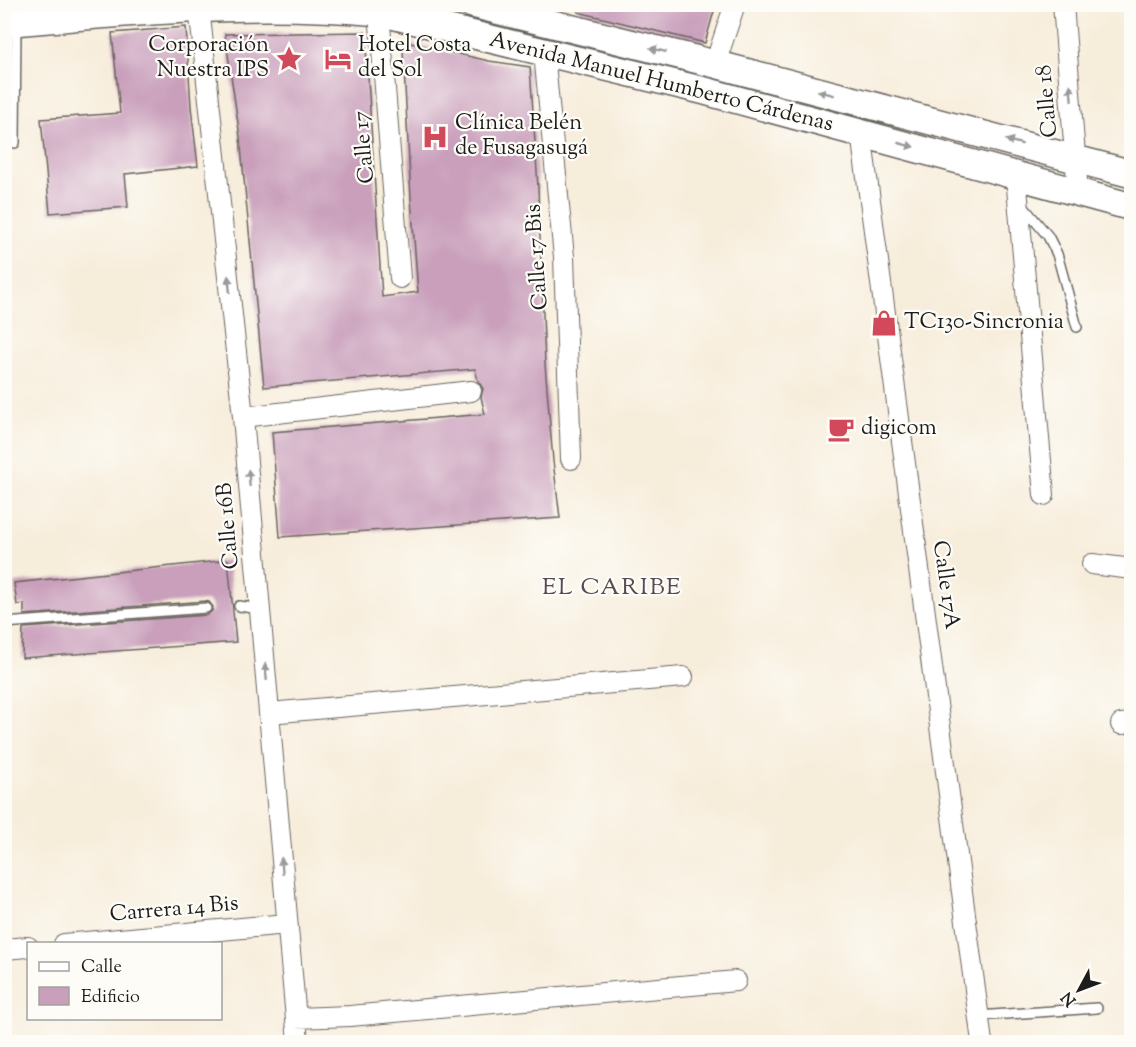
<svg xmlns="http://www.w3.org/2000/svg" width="1136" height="1047" font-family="'Sorts Mill Goudy',serif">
<rect width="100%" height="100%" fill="#fdfcf7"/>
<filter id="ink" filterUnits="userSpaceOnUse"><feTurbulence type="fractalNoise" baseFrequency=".0167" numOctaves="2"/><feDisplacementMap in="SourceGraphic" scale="12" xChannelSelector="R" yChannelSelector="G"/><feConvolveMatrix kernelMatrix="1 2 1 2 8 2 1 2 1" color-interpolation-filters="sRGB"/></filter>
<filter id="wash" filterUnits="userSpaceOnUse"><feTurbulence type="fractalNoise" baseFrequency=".008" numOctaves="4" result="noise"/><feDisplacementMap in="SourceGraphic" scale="24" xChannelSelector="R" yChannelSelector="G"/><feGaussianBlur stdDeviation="1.35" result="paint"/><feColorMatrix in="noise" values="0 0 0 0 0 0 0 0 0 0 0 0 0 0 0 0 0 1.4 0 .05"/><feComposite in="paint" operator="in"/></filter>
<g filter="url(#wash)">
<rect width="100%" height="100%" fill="#f7eddb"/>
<g id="blocks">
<path fill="#c99fbb" d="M579 4H716L705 43 578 12Z
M186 27 191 107 198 166 125 174 128 207 50 213 41 119 120 113 112 33Z
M365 32 382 297 418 292 411 198 403 50 411 43 489 61 530 67 538 187 545 364 553 461 560 518 280 537 272 432 485 414 481 397 483 389 478 381 475 369 264 387 240 137 225 34Z
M228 560 236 642 22 658 23 628 207 615 212 611 213 607 209 602 206 601 24 615V604L17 605 14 583Z"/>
</g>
</g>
<g filter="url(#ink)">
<use href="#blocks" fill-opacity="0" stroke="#69655f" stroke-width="1.5"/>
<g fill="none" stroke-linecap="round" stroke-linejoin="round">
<g stroke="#69655f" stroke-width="12">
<path id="service" d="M15 143 16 24
M1022 205 1048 236 1057 254 1077 327
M239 606 260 609
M4 623 206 608
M978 1016 1097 1008"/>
</g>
<g stroke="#69655f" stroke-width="22">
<path id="minor" d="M1063 4 1078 193
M199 7 243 417 298 1042
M379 12 400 278
M544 53 564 257 571 459
M715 64 735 4
M861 133 982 1042
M1016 176 1044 495
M243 417 471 391
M1092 564 1132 569
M269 713 683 677
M1121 724 1132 723
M64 944 287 924
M4 949 28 947
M296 1018 350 1016 736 981"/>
</g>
<g stroke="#69655f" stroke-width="30">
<path id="secondary" d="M472 4 715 64 1132 174
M4 23C129 12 254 0 379 12L705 91 1132 207"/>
</g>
<use href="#service" stroke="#fff" stroke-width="9"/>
<use href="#minor" stroke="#fff" stroke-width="20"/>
<use href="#secondary" stroke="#fff" stroke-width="27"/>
</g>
<defs><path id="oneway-solid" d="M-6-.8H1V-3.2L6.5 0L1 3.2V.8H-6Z" transform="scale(1.5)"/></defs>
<g fill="#999">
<use href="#oneway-solid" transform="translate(658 50) rotate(-166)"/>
<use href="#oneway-solid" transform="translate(826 93) rotate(-165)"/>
<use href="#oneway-solid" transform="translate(1071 93) rotate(-95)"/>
<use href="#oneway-solid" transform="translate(1014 142) rotate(-165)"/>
<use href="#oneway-solid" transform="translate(906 145) rotate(15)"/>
<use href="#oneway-solid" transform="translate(229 284) rotate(-96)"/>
<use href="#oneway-solid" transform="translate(249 478) rotate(-95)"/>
<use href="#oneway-solid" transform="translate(266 672) rotate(-95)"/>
<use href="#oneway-solid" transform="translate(282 866) rotate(-95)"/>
</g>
</g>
<defs>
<g id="sight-bare" transform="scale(2.07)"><path d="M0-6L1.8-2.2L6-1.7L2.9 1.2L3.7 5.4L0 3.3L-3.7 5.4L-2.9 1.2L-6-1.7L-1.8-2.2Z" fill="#d1495b" stroke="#fdfcf7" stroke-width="2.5" paint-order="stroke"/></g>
<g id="hotel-bare" transform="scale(2.07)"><path d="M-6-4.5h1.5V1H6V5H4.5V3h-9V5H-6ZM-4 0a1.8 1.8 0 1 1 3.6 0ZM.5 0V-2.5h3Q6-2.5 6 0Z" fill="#d1495b" stroke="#fdfcf7" stroke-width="2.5" paint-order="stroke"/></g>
<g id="hospital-bare" transform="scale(2.07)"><path d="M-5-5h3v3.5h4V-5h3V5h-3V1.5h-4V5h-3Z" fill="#d1495b" stroke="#fdfcf7" stroke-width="2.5" paint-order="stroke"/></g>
<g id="shop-bare" transform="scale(2.07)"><path d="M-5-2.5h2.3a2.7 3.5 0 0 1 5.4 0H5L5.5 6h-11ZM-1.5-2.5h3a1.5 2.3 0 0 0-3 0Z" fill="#d1495b" stroke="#fdfcf7" stroke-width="2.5" paint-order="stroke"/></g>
<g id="cafe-bare" transform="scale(2.07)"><path d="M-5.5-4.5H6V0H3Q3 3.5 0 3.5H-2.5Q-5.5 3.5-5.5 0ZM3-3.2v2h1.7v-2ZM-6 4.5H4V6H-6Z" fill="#d1495b" stroke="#fdfcf7" stroke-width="2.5" paint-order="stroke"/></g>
</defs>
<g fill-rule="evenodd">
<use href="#sight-bare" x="289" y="59"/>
<use href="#hotel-bare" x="338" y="59"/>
<use href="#hospital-bare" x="435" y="137"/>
<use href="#shop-bare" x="884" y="323"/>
<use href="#cafe-bare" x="841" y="429"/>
</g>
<g text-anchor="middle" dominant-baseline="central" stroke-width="4.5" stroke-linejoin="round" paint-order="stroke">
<g font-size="22" fill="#1c1c1c" stroke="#fdfcf7" text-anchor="start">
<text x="269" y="46" text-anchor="end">Corporación<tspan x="269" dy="25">Nuestra IPS</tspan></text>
<text x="358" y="46">Hotel Costa<tspan x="358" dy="25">del Sol</tspan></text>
<text x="455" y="124">Clínica Belén<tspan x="455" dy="25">de Fusagasugá</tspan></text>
<text x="904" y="323">TC130-Sincronia</text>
<text x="861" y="429">digicom</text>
</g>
<g font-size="22" fill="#1c1c1c" stroke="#fdfcf7">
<text transform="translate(661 83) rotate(14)">Avenida Manuel Humberto Cárdenas</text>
<text transform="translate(1048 101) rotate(-95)">Calle 18</text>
<text transform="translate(365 147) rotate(-95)">Calle 17</text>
<text transform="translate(538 257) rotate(-94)">Calle 17 Bis</text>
<text transform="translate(229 526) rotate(-95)">Calle 16B</text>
<text transform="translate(945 585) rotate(82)">Calle 17A</text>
<text transform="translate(174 910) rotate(-5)">Carrera 14 Bis</text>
</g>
<g font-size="24" letter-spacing="1.5" fill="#594a54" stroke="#fdfcf7">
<text x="612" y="588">EL CARIBE</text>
</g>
</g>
<rect width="1136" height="1047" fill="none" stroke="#fdfcf7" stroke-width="24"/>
<rect x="27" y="942" width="195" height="78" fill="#fdfcf7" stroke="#a3a29f" stroke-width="1.5"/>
<rect x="39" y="962" width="30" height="9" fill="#ffffff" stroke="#a3a29f" stroke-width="1.5"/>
<text x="81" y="972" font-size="18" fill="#1c1c1c">Calle</text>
<rect x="39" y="987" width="30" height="18" fill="#c99fbb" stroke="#a3a29f" stroke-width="1.5"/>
<text x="81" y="1002" font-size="18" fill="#1c1c1c">Edificio</text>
<g transform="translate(1079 990) rotate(229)" stroke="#fdfcf7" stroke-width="4.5" paint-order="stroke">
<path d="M0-4.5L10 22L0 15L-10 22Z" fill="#1c1c1c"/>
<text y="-9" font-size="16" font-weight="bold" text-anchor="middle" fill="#1c1c1c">N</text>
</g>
</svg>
